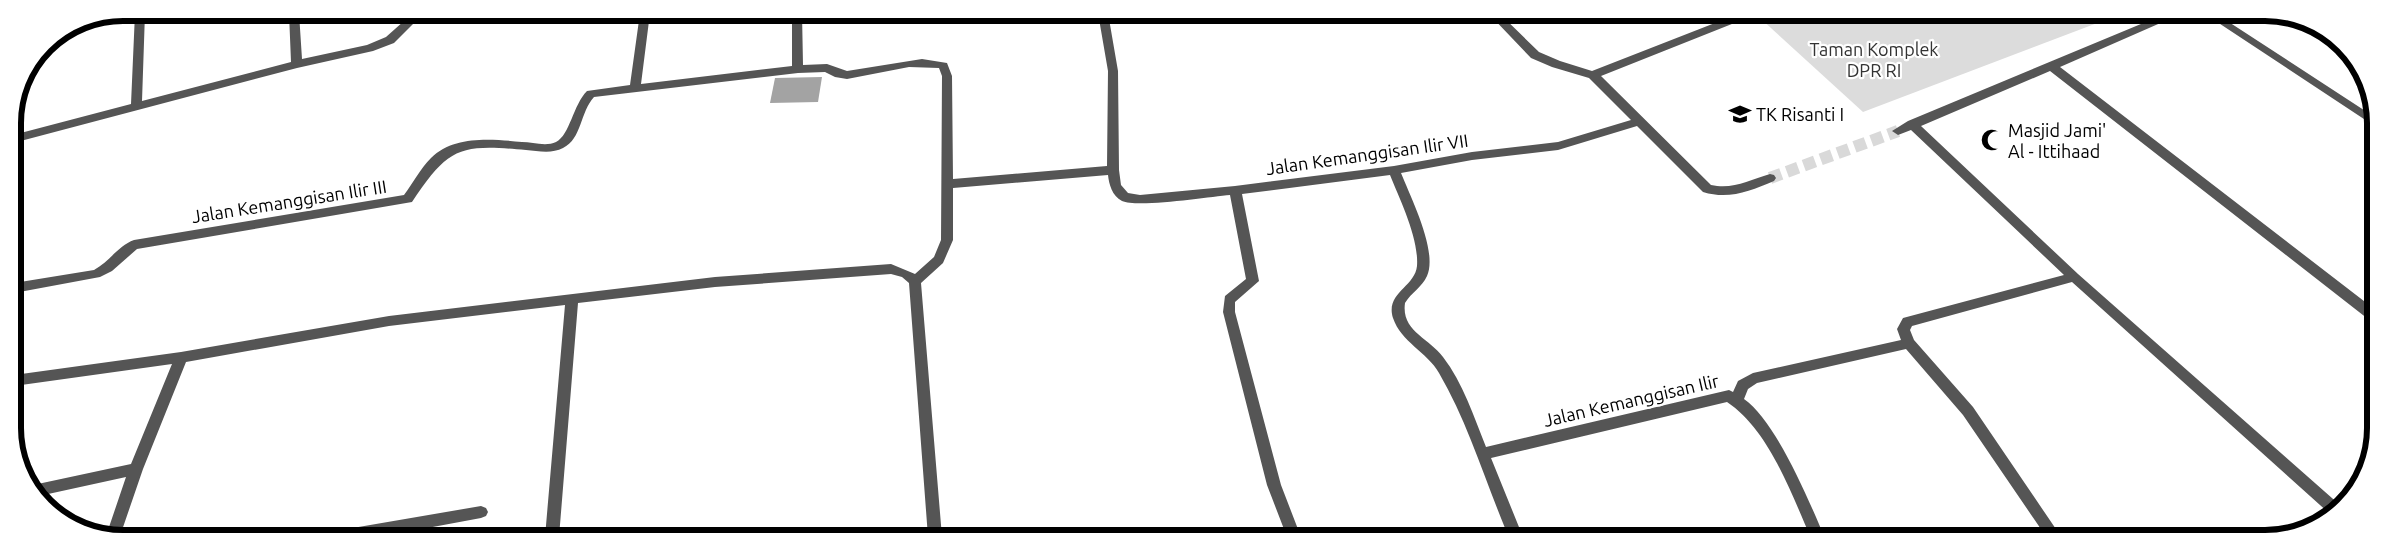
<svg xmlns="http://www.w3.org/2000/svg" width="2388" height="551" font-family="Ubuntu,sans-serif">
<rect width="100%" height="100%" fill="#fff"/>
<path fill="#dcdcdc" d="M1773 14H2121L1863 112 1760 18Z"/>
<path fill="#a3a3a3" d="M822 77 818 102 770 103 775 78Z"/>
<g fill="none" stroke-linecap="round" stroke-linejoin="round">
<path stroke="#d9d9d9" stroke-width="12" stroke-dasharray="12 6" stroke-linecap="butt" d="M1770 178 1898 131"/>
<path fill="#555" fill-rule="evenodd" d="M135 13H145L142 101 291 62 289 13H299L302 59 367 45 386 37 413 13H424L394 43 373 51 297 68 13 143V135L131 104Z
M640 13H650L641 84 792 66V13H802L803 65 827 64 847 71 922 59 947 63 952 76 953 179 1107 166 1108 71 1098 13H1108L1118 71 1119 170 1121 185 1128 193 1140 195 1235 186 1394 166 1472 152 1558 142 1631 120 1589 78 1552 67 1531 58 1489 14H1500L1539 52 1560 61 1592 71 1738 14H1753L1752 16 1601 76 1711 185C1733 190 1749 180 1770 174L1774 175 1776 178 1774 181C1750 191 1729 200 1703 192L1637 126 1558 150 1472 160 1401 173C1411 198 1438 251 1427 276 1422 287 1411 293 1405 303 1401 331 1429 338 1443 357 1463 383 1474 417 1486 447L1729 390 1733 392 1738 381 1753 373 1901 340 1897 329 1903 318 2064 275 1911 130 1898 135 1892 131 1908 121 2165 14H2181L2060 67 2373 308V320L2368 319 2050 71 1921 126 2078 274 2341 506 2338 511 2330 514 2072 282 1912 326 1910 330 1914 340 1973 407 2062 538H2047L1963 415 1906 349 1757 383 1748 389 1744 399C1776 421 1809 501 1825 538H1811C1791 493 1769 430 1727 402L1491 458 1521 532 1516 538H1484L1486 533 1505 528C1484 477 1467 421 1439 373 1427 352 1401 342 1393 318 1385 293 1415 287 1417 266 1419 238 1400 200 1390 175L1242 194 1259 281 1235 302V312L1281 485 1301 537H1287L1267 485 1223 312 1225 296 1246 279 1230 195C1208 197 1138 208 1122 201 1112 196 1109 184 1108 175L953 188V240L943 263 921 283 942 537H928L909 283 902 277 891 274 715 287 578 303 559 537H545L565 305 389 326 186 362 143 469 120 536H106L126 477 39 496 33 485 131 464 172 364 14 386V375L181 352 389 316 715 277 891 264 915 274 934 257 941 240 942 76 939 68 909 67 847 79 835 77 825 72 798 73 594 97C580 112 582 139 563 148 552 154 538 151 526 150 459 144 449 147 412 202L137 249 112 271 100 277 14 293V283L94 270C109 262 118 246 134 240L404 195C413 183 420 169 431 158 454 135 492 139 522 142 532 142 546 147 556 142 570 135 573 105 587 91L630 85Z
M2205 14 2218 15 2373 116V125Z
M481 506 486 508 488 512 486 516 481 518 379 537H334L336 532 341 530Z"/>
</g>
<defs>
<g id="school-bare" transform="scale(1.725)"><path d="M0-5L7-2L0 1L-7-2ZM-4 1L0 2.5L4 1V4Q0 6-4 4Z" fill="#000" stroke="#fff" stroke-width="2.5" paint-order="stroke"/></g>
<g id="mosque-bare" transform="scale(1.725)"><path d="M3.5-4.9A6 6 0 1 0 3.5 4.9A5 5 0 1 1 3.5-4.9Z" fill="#000" stroke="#fff" stroke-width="2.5" paint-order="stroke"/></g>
</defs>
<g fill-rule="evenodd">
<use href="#school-bare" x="1740" y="114"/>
<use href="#mosque-bare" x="1992" y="140"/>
</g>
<g text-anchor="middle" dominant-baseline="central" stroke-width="4.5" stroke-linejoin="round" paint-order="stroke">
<g font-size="18" fill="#333" stroke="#fff">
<text x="1874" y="49">Taman Komplek<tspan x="1874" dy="21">DPR RI</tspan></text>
</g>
<g font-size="18" fill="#000" stroke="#fff" text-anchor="start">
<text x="1756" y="114">TK Risanti I</text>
<text x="2008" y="130">Masjid Jami'<tspan x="2008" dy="21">Al - Ittihaad</tspan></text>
</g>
<g font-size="18" fill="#000" stroke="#fff">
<text transform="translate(1367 154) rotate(-8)">Jalan Kemanggisan Ilir VII</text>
<text transform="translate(289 201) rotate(-9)">Jalan Kemanggisan Ilir III</text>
<text transform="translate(1631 400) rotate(-13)">Jalan Kemanggisan Ilir</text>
</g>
</g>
<path d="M0 0H2388V551H0ZM123 21H2265A102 102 0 0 1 2367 123V428A102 102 0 0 1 2265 530H123A102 102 0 0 1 21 428V123A102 102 0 0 1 123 21Z" fill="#fff" fill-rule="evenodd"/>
<path fill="none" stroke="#000" stroke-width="6" d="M123 21H2265A102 102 0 0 1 2367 123V428A102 102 0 0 1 2265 530H123A102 102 0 0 1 21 428V123A102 102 0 0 1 123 21Z"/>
</svg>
